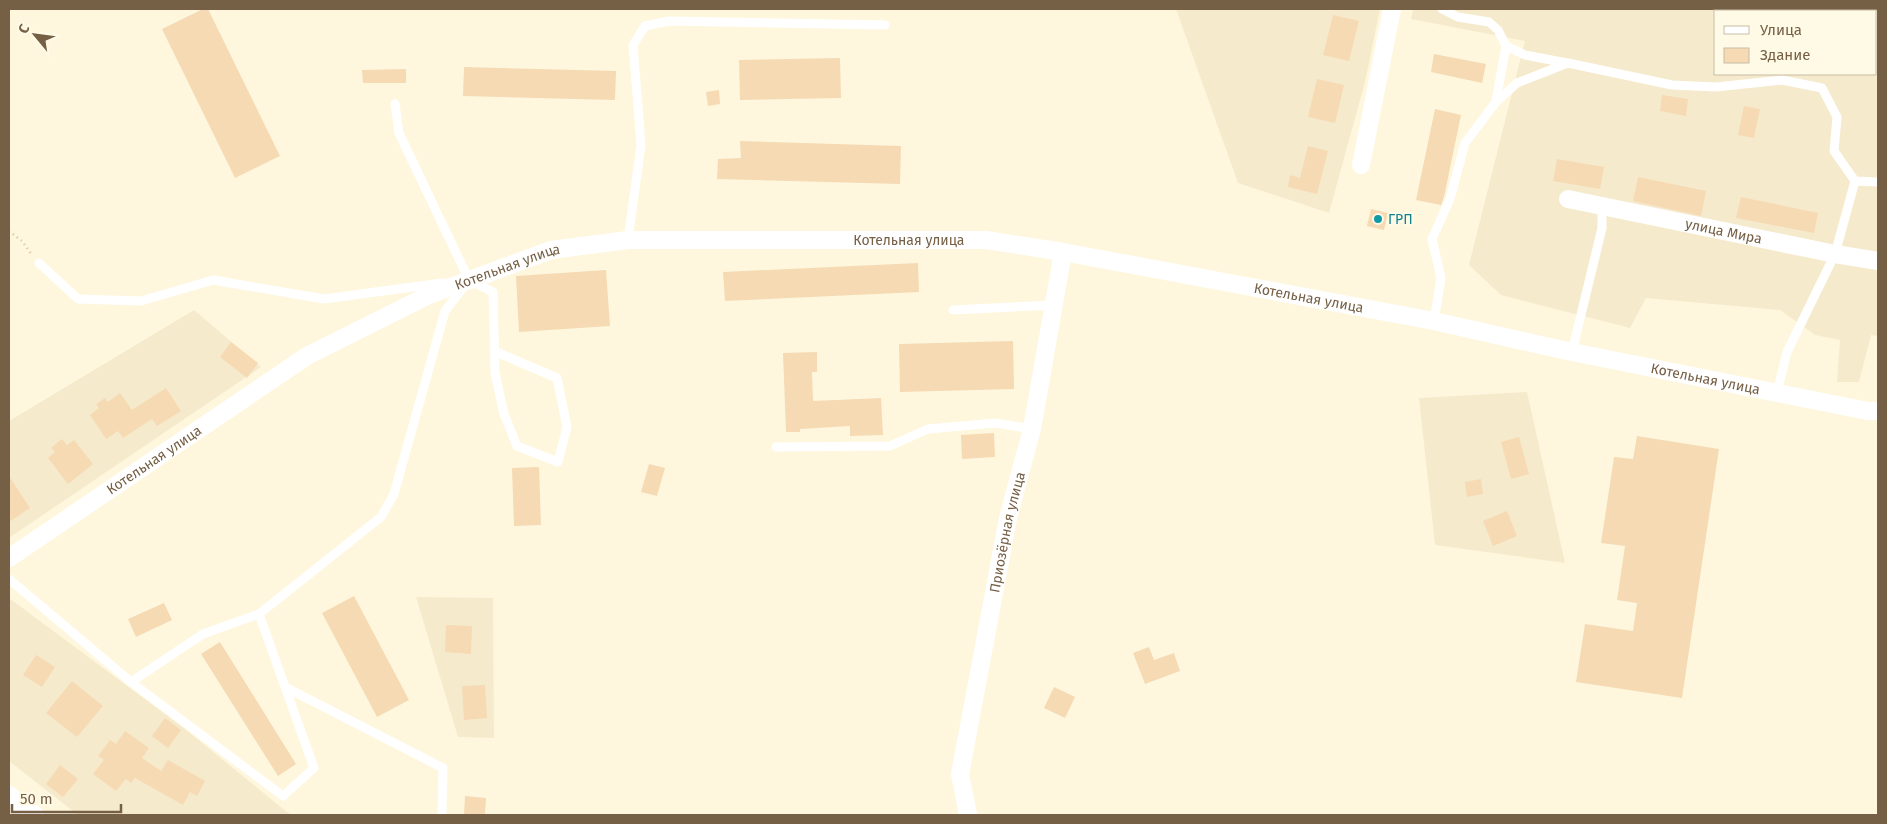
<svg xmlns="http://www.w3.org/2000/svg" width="1887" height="824" font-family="'Fira Sans',sans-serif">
<rect width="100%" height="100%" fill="#fef7de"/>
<path fill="#f6eacc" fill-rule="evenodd" d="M1176 9H1380L1365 82 1329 213 1238 183Z
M1413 9H1878V336L1871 335 1859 382H1837L1840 340 1815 335 1780 310 1646 298 1630 328 1501 295 1469 265 1525 41 1411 19ZM1716 11H1876V74H1716Z
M194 310 261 367 9 538V421Z
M1527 392 1565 563 1435 545 1419 398Z
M416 597 493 598 494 738 458 737Z
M9 598 185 729 287 812 293 815H78L9 761Z"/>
<path fill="#f5dab4" d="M203 9H208L280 156 235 178 162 29Z
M1333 15 1359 21 1349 61 1323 55Z
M1434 54 1486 64 1482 83 1431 72Z
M840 58 841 98 740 100 739 60Z
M464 67 616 71 615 100 463 96Z
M406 69V83H363L362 70Z
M1317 79 1344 85 1335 123 1308 117Z
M719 90 720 104 708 106 706 92Z
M1662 95 1688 99 1686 116 1660 111Z
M1744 106 1760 109 1754 138 1738 135Z
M1435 109 1461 115 1444 197 1441 205 1416 200Z
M740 141 901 146 900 184 717 179 718 159 741 158Z
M1308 146 1328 151 1317 194 1288 187 1290 175 1300 178Z
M1557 159 1604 167 1600 189 1553 181Z
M1638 177 1706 191 1701 216 1633 201Z
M1741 197 1818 213 1814 233 1736 218Z
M1371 209 1388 213 1384 230 1367 226Z
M918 263 919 292 725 301 723 272Z
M606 270 610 326 519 332 516 276Z
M1013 341 1014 389 900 392 899 344Z
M231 342 258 363 247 378 220 357Z
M817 352V372H812L813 401 881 398 883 435 850 436V426L800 429V432H786L783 353Z
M166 388 181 411 157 426 152 419 123 438 118 431 106 439 90 415 99 408 96 404 105 398 108 402 120 393 132 410Z
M994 433 995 457 962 459 961 435Z
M1637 436 1719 449 1682 698 1576 682 1585 624 1633 631 1637 603 1617 600 1625 546 1601 543 1614 457 1633 459Z
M1519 437 1529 474 1511 479 1501 442Z
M62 439 67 445 74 440 93 464 68 484 48 458 55 452 51 448Z
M649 464 665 468 657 496 641 492Z
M539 467 541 525 514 526 512 468Z
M9 476 30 508 9 522Z
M1481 479 1483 494 1467 497 1465 482Z
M1507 511 1517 536 1493 546 1483 521Z
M354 596 409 700 377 717 322 613Z
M164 603 172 620 136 637 128 619Z
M446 625 472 626 471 654 445 652Z
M220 642 296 764 278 776 201 654Z
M1149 647 1154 660 1174 653 1180 671 1145 684 1133 653Z
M36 655 55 667 42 687 23 675Z
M72 681 103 706 77 737 46 713Z
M485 685 487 718 464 720 462 686Z
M1054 687 1075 697 1065 718 1044 708Z
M165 718 181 730 168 748 152 736Z
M125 731 149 748 142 758 161 771 168 760 205 781 197 796 190 792 183 805 135 778 131 783 126 779 116 791 93 774 104 760 98 756 110 740 116 744Z
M60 765 78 779 63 797 46 784Z
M465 796 486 798 485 815H464Z"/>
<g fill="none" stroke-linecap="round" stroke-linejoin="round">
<path stroke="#d9bd98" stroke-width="2.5" stroke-dasharray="1 4" stroke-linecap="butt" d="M9 231 22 241 32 255"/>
<path stroke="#fff" stroke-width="9" d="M1442 9 1458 17 1489 22 1498 30 1506 46 1525 55 1567 63
M1496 101 1506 46
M395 104 399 133 469 280 493 292 495 373 504 414 517 446 558 462 567 427 557 378 494 351
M628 240 641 145 633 45 645 26 669 21 885 25
M39 263 78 299 141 301 213 280 324 299 442 283
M953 310 1053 305
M1434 321 1441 278 1432 239 1450 199 1465 143 1496 102 1517 83 1568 63 1672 85 1716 87 1782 80 1822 88 1837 117 1834 151 1855 181
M1572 352 1602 228V206
M1777 393 1787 352 1835 254 1855 181 1878 182
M776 447 890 446 928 429 995 423 1032 429
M9 579 131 682 203 634 259 614 381 517 394 494 445 311 466 284
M131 682 283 796 314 768 259 614
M285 687 443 768 442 815"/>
<g stroke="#fff" stroke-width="18">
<path d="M1361 165 1392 9"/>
<path id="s1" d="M1568 199 1835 254 1878 261"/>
<path id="s2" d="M9 558 307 356 429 295 551 250 628 240H986L1063 252 1434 321 1572 352 1868 411H1878"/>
<path d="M9 795 35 815"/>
<path id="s3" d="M968 815 960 774 1008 518 1032 429 1063 252"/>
</g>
</g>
<circle fill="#0f9aa8" stroke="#fffae6" stroke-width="2" cx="1378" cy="219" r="5"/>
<g text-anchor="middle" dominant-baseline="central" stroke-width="4.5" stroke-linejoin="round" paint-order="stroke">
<g font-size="14" fill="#0d838f" stroke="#fffae6" text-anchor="start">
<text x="1388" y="219">ГРП</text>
</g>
<g font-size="14" fill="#755f45" stroke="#fffae6">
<text stroke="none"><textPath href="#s1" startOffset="159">улица Мира</textPath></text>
<text stroke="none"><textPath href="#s2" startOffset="985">Котельная улица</textPath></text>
<text stroke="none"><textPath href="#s2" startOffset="580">Котельная улица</textPath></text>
<text stroke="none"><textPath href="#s2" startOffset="1390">Котельная улица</textPath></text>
<text stroke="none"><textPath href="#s2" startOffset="1795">Котельная улица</textPath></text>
<text stroke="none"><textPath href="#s2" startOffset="175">Котельная улица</textPath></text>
<text stroke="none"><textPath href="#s3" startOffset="288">Приозёрная улица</textPath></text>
</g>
</g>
<rect width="1887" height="824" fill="none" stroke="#755f45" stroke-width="20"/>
<rect x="1714" y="10" width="162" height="65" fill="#fffae6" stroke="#c8bca6"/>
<rect x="1724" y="26" width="25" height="8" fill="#ffffff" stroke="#c8bca6"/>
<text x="1760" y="35" font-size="15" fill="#755f45">Улица</text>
<rect x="1724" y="48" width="25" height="15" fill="#f5dab4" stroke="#c8bca6"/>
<text x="1760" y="60" font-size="15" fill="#755f45">Здание</text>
<g transform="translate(35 35) rotate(299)" stroke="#fffae6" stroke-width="4" paint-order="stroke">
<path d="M0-4L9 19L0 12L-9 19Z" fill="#755f45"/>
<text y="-8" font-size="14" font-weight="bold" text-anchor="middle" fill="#755f45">С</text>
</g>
<path d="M12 804v8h109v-8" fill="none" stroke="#755f45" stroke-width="2.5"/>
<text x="20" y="804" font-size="15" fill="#755f45" stroke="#fffae6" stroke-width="4" paint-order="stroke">50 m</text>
</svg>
